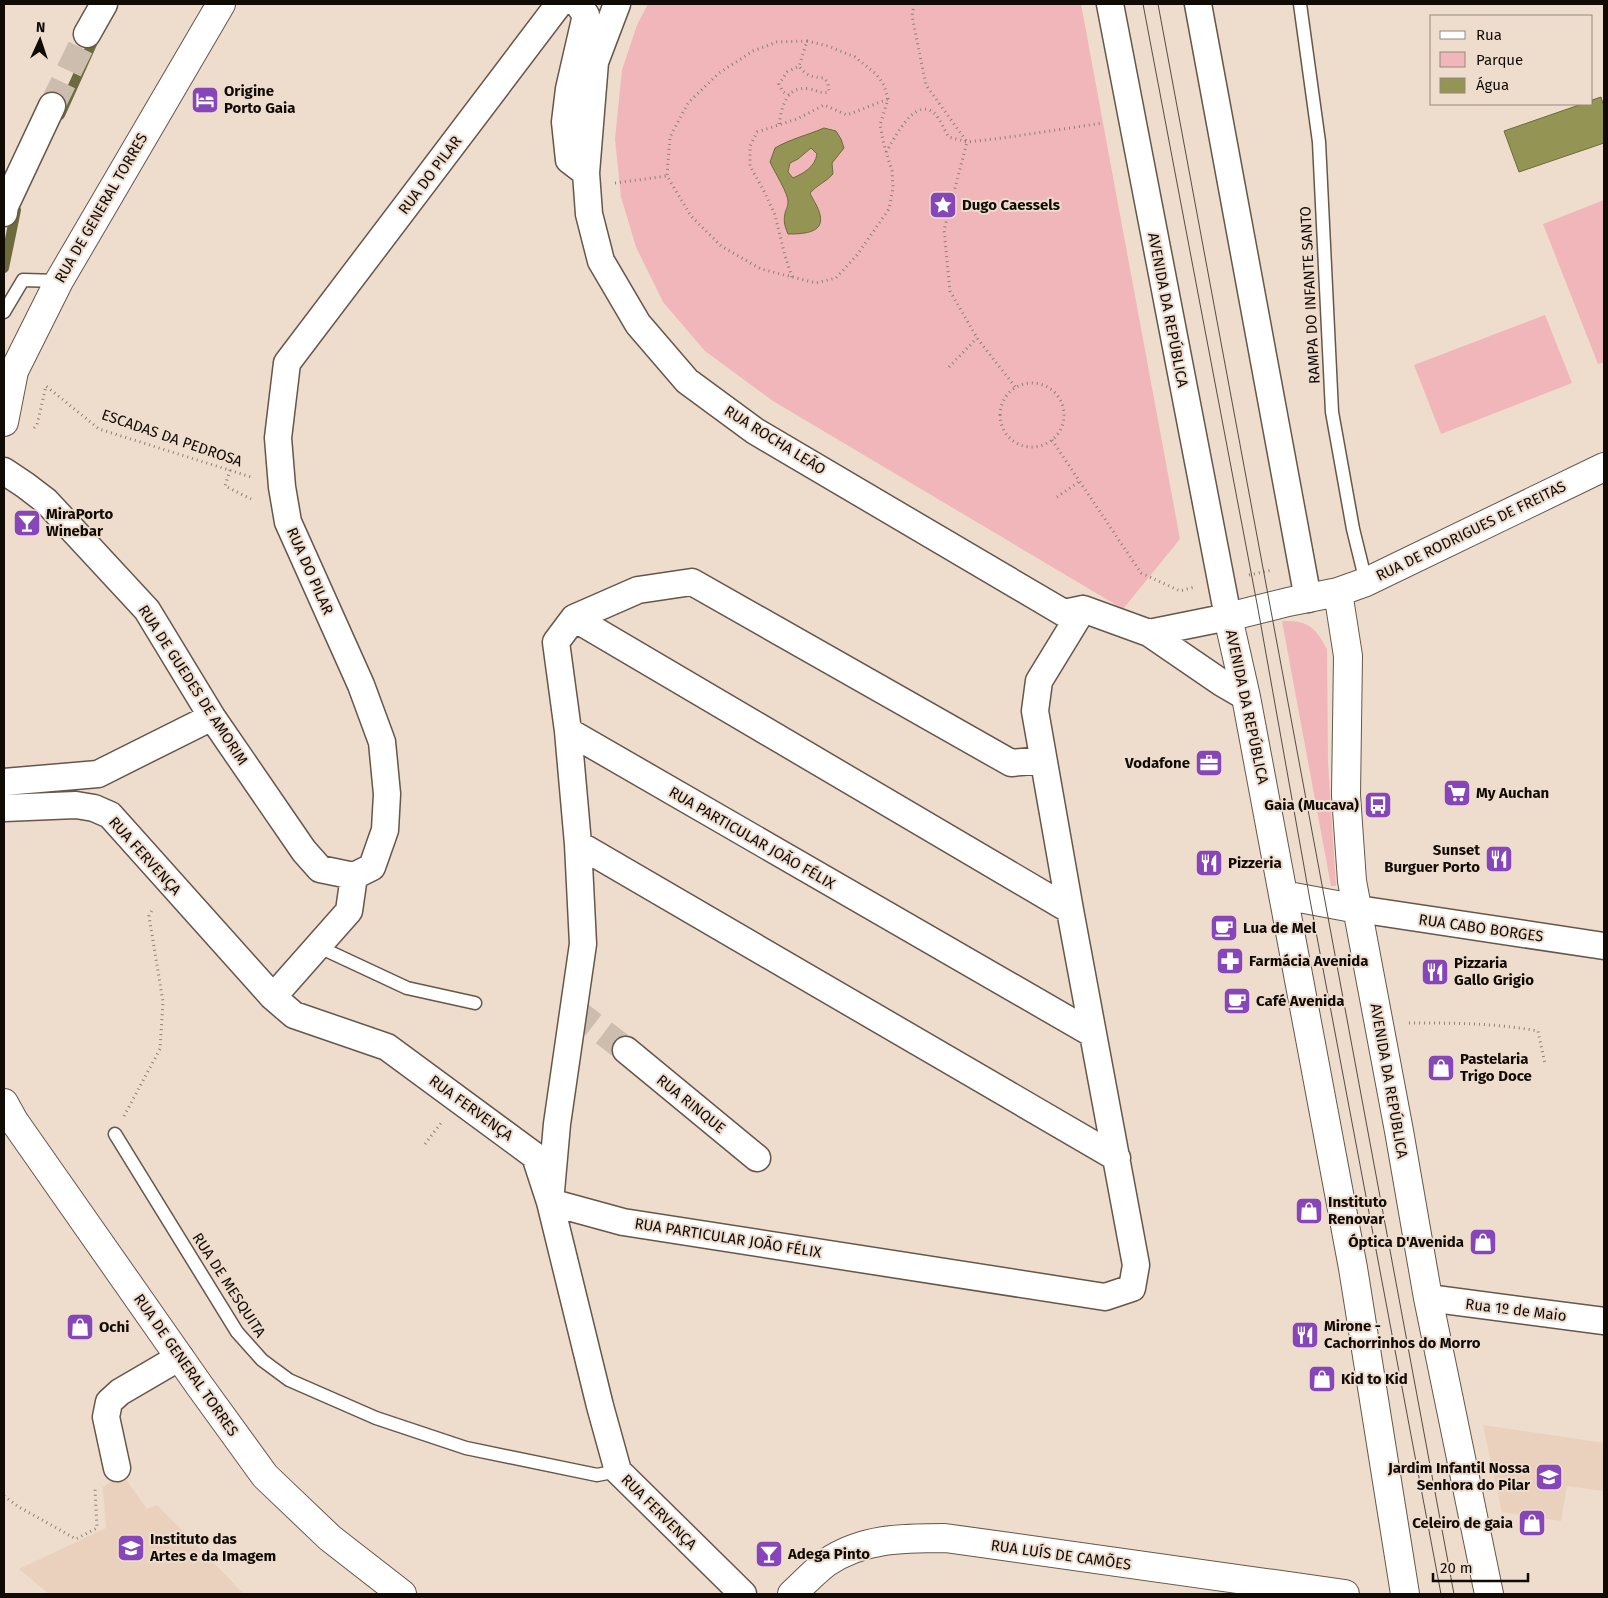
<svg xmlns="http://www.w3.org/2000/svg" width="1608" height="1598" font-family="'Fira Sans',sans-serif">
<rect width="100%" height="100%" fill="#eedccd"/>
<path fill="#e9d1bd" d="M1483 1425 1604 1443V1491L1567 1486 1561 1521 1502 1512Z
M122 1474 147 1509 157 1505 244 1594H49L19 1569 106 1528 103 1487Z"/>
<path fill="#f1b6b9" d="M648 4H1081L1180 539 1123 609 773 401 705 351 663 302 636 247 621 197 615 139 622 70 637 25Z
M1604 200V362L1598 364 1543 224Z
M1545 315 1572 383 1441 434 1414 365Z
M1282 621C1308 620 1315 627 1327 649L1328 763 1336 886H1331Z"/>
<path fill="#949454" stroke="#6d6b3d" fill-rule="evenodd" d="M1601 97 1604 107V143L1519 172 1504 131 1582 104H1592V100Z
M824 128 836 131 841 139 844 148 832 163 833 174C826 182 817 185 810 193 813 200 819 208 820 215 825 234 800 234 788 234 784 225 783 219 786 210 787 208 788 205 788 202 789 195 774 171 770 162L775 148C790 139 808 135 824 128ZM811 148 817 154C815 167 804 173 793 178L788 172 790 163 798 159Z"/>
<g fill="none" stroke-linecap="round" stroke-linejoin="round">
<path stroke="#6d6b3d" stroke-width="10" d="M60 115 96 35
M4 268 16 210"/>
<path stroke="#cdbdaf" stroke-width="26" stroke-dasharray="26 13" stroke-linecap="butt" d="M52 106 87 34
M573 1009 626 1050"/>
<g stroke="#66574a" stroke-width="15">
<path id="lane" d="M1300 4 1319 142 1332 412 1353 529 1366 582
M4 312 23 280 59 281
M317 946 407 988 475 1003
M115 1134 237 1332 262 1360 289 1380 376 1418 466 1448 597 1475 618 1471"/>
</g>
<g stroke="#66574a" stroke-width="29">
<path id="street" d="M578 4 586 15 569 89 565 122 569 160 586 173
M617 4 595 62 586 173 589 214 601 261 638 324 687 381 755 431 1064 613 1083 609 1149 633 1222 683 1246 697
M1110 4 1228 617 1149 633
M1198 4 1308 599
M87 34 104 4
M4 213 5 206 52 106
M4 471 25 485 46 501 147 610 212 717 304 851 320 869 354 876
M574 618 1070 910
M568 731 1093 1034
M4 782 98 774 212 717
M4 808 76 805 94 808 110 815 273 997 294 1015 387 1047 535 1156 550 1202 600 1406 618 1471 743 1594
M578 844 1117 1158
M354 876 372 867 385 830 387 794 382 742 361 685 288 522 282 487 278 438 287 363 559 4
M1358 909 1604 946
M273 997 349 911 354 876
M626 1050 757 1158
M551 1191 557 1124 583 944 578 844 568 731 556 642 574 618 638 590 692 582 1011 763 1043 760
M550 1202 623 1222 1105 1297 1132 1288 1136 1265 1070 910 1035 711 1039 681 1083 609
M1428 1298 1604 1321
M117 1468 106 1417 109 1402 120 1392 180 1357"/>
</g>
<g stroke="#66574a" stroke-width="30">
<path id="secondary" d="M4 422 14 371 59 281 221 4
M1338 592 1348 656 1346 795 1352 881 1399 1131 1428 1298 1489 1594
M1283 895 1358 909
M4 1103 14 1121 199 1385 265 1476 330 1538 402 1594
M792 1594C803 1584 814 1572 826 1563 862 1538 903 1538 945 1538L1345 1594
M1405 1594 1353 1268 1246 697 1228 617 1288 602 1338 592 1366 582 1604 467"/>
</g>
<path stroke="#8e8176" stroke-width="3" stroke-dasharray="1 4" stroke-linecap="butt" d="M914 4 912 16 926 85 967 142 944 230 950 291 977 338 1016 388
M807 41 828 46 855 57 876 74 884 85 888 99 880 125 884 145 892 171 893 188 889 209 857 255 836 278 816 283 761 269 721 246 691 216 667 176 670 137 688 103 719 73 753 51 777 42Z
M789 95 783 92 779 84 787 72 799 66 807 41
M779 124C782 107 786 85 809 89 818 90 819 94 829 92L828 83 824 78C812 77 806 76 799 66
M886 152C894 140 914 96 934 113 940 118 944 130 949 137L967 142 1003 138 1103 123
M615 183 667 176
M792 277 785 256 775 215 765 193 750 166V146L757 132 797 119 824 105 847 115 888 99
M949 367 977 338
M1000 415a32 32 0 1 1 64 0a32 32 0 1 1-64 0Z
M34 428 37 425 46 386 99 429 251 477
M1052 440 1141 573 1180 591 1194 587
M230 470 225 486 251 499
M1057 497 1080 481
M1249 575 1272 570
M1409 1023C1453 1023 1495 1023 1538 1031L1545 1064
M124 1116 160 1049 163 1002 149 916 153 908
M425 1144 441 1123
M4 1496 19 1507 76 1539 97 1528 95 1489"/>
<use href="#lane" stroke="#fff" stroke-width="12"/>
<use href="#street" stroke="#fff" stroke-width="26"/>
<use href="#secondary" stroke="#fff" stroke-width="28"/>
<path stroke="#564c44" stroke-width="1" d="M1143 4 1258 609 1310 900 1441 1594
M1158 4 1454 1594"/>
</g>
<defs>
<g id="hotel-square" transform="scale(1.4375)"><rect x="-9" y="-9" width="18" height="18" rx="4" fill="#8646ba" stroke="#eedccd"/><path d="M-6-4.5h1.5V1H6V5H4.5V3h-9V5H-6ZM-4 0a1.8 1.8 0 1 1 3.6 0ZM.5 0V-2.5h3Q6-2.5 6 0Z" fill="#fff"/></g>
<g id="sight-square" transform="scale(1.4375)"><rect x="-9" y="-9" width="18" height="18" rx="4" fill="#8646ba" stroke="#eedccd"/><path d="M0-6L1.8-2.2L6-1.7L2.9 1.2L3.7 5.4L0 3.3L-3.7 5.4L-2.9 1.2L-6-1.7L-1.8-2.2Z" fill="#fff"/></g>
<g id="bar-square" transform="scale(1.4375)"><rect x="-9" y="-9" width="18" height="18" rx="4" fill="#8646ba" stroke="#eedccd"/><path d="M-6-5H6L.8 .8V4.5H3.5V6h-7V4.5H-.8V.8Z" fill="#fff"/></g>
<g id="office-square" transform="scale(1.4375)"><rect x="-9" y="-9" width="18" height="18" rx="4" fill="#8646ba" stroke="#eedccd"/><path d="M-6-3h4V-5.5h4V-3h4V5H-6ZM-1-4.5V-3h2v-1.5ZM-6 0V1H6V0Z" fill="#fff"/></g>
<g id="supermarket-square" transform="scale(1.4375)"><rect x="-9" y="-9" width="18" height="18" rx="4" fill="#8646ba" stroke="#eedccd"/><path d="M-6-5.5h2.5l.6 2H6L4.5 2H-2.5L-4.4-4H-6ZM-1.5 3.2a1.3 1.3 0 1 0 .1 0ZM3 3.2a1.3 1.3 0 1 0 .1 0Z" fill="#fff"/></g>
<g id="bus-square" transform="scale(1.4375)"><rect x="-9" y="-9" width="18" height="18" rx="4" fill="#8646ba" stroke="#eedccd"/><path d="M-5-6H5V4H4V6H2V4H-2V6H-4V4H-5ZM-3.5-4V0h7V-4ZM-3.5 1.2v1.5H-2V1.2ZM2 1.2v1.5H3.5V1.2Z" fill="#fff"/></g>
<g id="restaurant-square" transform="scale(1.4375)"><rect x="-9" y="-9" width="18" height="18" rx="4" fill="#8646ba" stroke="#eedccd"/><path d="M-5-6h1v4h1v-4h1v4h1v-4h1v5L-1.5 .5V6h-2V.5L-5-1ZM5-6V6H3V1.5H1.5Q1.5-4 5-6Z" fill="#fff"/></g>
<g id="cafe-square" transform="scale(1.4375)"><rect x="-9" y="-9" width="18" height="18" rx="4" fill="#8646ba" stroke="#eedccd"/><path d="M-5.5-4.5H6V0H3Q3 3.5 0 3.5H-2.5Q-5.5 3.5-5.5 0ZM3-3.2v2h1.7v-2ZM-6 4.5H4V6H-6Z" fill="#fff"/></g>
<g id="pharmacy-square" transform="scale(1.4375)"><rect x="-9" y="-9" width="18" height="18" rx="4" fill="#8646ba" stroke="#eedccd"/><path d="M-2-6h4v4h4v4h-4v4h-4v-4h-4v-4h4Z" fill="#fff"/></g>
<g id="shop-square" transform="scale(1.4375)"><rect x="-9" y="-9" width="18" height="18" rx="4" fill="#8646ba" stroke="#eedccd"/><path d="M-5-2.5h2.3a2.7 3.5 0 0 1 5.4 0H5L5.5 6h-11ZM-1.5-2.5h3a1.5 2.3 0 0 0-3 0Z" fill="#fff"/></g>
<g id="school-square" transform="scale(1.4375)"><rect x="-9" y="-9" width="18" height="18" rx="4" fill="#8646ba" stroke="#eedccd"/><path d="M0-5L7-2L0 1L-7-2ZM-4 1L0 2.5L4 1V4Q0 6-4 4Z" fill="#fff"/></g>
</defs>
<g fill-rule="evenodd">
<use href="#hotel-square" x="205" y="100"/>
<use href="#sight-square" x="943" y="205"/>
<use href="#bar-square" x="27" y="523"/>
<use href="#office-square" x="1209" y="763"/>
<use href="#supermarket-square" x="1457" y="793"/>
<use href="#bus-square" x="1378" y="805"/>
<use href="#restaurant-square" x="1499" y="859"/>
<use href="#restaurant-square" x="1209" y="863"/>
<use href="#cafe-square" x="1224" y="928"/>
<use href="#pharmacy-square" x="1230" y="961"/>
<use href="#restaurant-square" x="1435" y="972"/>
<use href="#cafe-square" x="1237" y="1001"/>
<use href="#shop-square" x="1441" y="1068"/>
<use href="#shop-square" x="1309" y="1211"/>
<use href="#shop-square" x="1483" y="1242"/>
<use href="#shop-square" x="80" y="1327"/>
<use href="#restaurant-square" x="1305" y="1335"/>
<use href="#shop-square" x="1322" y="1379"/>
<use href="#school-square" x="1549" y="1477"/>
<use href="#shop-square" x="1532" y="1523"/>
<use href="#school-square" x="131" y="1548"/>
<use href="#bar-square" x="769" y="1554"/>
</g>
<g text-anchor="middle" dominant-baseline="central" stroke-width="4" stroke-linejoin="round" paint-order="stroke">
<g font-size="15" font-weight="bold" fill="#110b06" stroke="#eedccd" text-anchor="start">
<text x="224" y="91">Origine<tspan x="224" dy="17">Porto Gaia</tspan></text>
<text x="962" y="205">Dugo Caessels</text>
<text x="46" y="514">MiraPorto<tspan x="46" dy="17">Winebar</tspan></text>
<text x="1190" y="763" text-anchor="end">Vodafone</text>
<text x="1476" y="793">My Auchan</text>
<text x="1359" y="805" text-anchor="end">Gaia (Mucava)</text>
<text x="1480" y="850" text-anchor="end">Sunset<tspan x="1480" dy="17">Burguer Porto</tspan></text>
<text x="1228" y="863">Pizzeria</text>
<text x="1243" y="928">Lua de Mel</text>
<text x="1249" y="961">Farmácia Avenida</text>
<text x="1454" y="963">Pizzaria<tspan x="1454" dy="17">Gallo Grigio</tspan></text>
<text x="1256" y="1001">Café Avenida</text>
<text x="1460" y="1059">Pastelaria<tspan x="1460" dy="17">Trigo Doce</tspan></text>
<text x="1328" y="1202">Instituto<tspan x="1328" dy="17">Renovar</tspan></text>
<text x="1464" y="1242" text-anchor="end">Óptica D'Avenida</text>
<text x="1324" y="1326">Mirone -<tspan x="1324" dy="17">Cachorrinhos do Morro</tspan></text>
<text x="99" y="1327">Ochi</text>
<text x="1341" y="1379">Kid to Kid</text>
<text x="1530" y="1468" text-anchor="end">Jardim Infantil Nossa<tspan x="1530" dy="17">Senhora do Pilar</tspan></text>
<text x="1513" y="1523" text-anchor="end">Celeiro de gaia</text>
<text x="150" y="1539">Instituto das<tspan x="150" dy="17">Artes e da Imagem</tspan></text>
<text x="788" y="1554">Adega Pinto</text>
</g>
<g font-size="15" fill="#110b06" stroke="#eedccd">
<text transform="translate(430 175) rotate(-53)">RUA DO PILAR</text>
<text transform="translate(101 208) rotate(-60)">RUA DE GENERAL TORRES</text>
<text transform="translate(1310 295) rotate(-93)">RAMPA DO INFANTE SANTO</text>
<text transform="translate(1168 310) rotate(79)">AVENIDA DA REPÚBLICA</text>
<text transform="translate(172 438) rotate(19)">ESCADAS DA PEDROSA</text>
<text transform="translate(775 440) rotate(32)">RUA ROCHA LEÃO</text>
<text transform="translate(1471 531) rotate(-26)">RUA DE RODRIGUES DE FREITAS</text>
<text transform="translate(310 571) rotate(66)">RUA DO PILAR</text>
<text transform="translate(193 685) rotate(57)">RUA DE GUEDES DE AMORIM</text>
<text transform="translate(1247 707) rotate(78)">AVENIDA DA REPÚBLICA</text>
<text transform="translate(752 838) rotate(30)">RUA PARTICULAR JOÃO FÉLIX</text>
<text transform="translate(145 856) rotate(48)">RUA FERVENÇA</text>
<text transform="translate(1481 928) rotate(8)">RUA CABO BORGES</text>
<text transform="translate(1389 1081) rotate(80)">AVENIDA DA REPÚBLICA</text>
<text transform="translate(691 1104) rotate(39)">RUA RINQUE</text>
<text transform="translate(471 1108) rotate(36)">RUA FERVENÇA</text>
<text transform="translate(728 1238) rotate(9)">RUA PARTICULAR JOÃO FÉLIX</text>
<text transform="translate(229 1285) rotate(57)">RUA DE MESQUITA</text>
<text transform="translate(1516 1310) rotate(7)">Rua 1º de Maio</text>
<text transform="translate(186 1365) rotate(55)">RUA DE GENERAL TORRES</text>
<text transform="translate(659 1512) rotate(45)">RUA FERVENÇA</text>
<text transform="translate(1061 1555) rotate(8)">RUA LUÍS DE CAMÕES</text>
</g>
</g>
<rect width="1608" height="1598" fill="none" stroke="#110b06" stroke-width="10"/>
<rect x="1430" y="15" width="162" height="90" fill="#eedccd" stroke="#96887d"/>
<rect x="1440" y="31" width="25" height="8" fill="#ffffff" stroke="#96887d"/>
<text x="1476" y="40" font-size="15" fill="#110b06">Rua</text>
<rect x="1440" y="52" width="25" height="15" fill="#f1b6b9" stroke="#96887d"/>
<text x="1476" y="65" font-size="15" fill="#110b06">Parque</text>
<rect x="1440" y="78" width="25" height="15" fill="#949454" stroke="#96887d"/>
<text x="1476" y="90" font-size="15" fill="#110b06">Água</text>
<g transform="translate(40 40) rotate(3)" stroke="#eedccd" stroke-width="4" paint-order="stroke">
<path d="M0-4L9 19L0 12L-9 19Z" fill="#110b06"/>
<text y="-8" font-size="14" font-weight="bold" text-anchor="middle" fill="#110b06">N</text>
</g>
<path d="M1433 1573v8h95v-8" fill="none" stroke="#110b06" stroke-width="2.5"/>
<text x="1440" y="1573" font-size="15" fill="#110b06" stroke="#eedccd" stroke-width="4" paint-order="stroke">20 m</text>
</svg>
